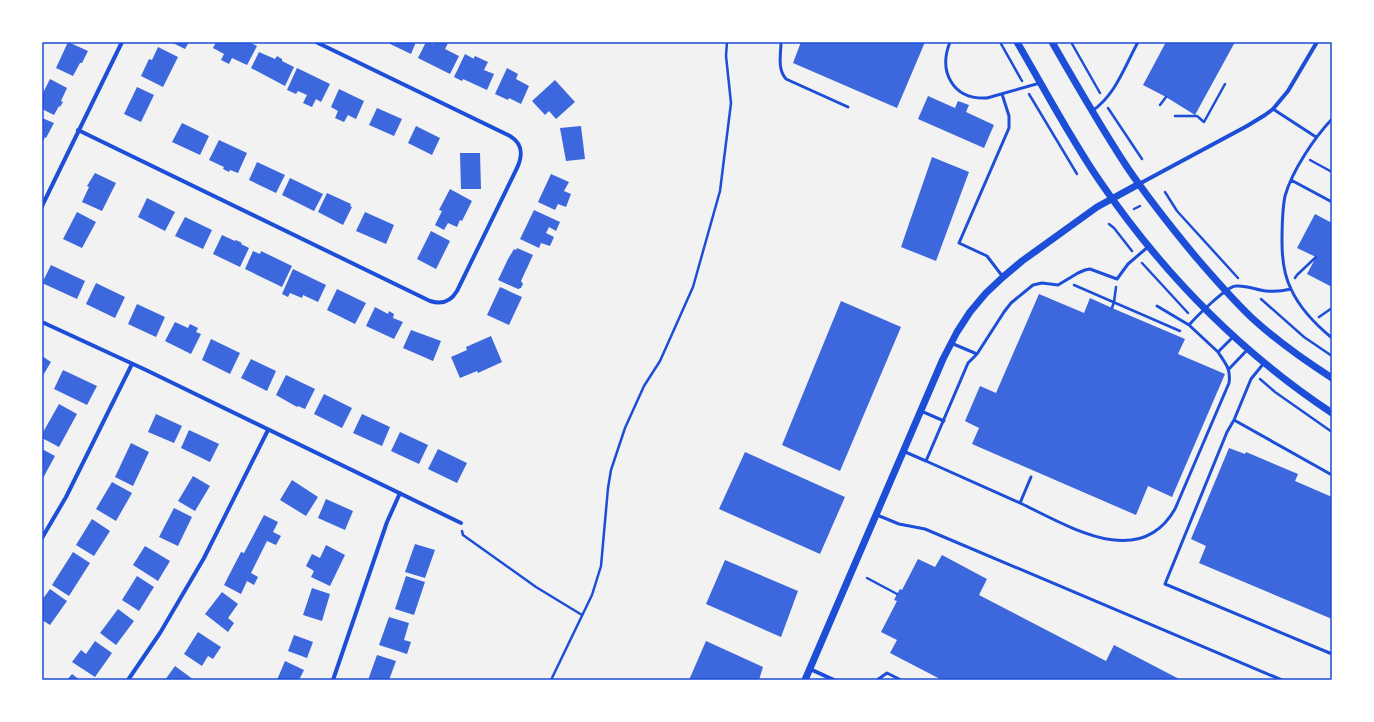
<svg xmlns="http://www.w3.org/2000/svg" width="1374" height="722" font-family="'Source Sans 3',sans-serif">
<rect width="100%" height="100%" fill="#f2f2f2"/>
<path fill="#3d67dc" d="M68 42 88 51 82 63H80L73 76 56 68Z
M171 42H189L185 49Z
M216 42H249L257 46 247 65 232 58 229 64 221 60 224 54 213 48Z
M386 42H416L411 54Z
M426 42 434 44 435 42H447L448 43 445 49 459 56 450 74 418 58Z
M801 42H925L897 108 793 63Z
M1166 42H1235L1195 115 1166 97 1143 85Z
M158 47 178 57 163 87 141 76 149 59 152 60Z
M259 52 275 59 277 56 282 59V61L294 67 285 86 251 68Z
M465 54 474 59 471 63 475 56 488 62 484 70 494 74 487 90 463 79 462 81 454 77Z
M297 68 330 84 321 102 316 99 312 107 303 103 307 95 298 91 296 94 287 90Z
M507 68 518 74 516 79 529 86 521 104 509 98 508 100 495 94Z
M50 79 67 88 61 101 63 102 60 107 59 106 54 115 42 109V95Z
M555 80 575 102 556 119 549 111 545 115 532 101Z
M137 87 154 95 141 122 124 114Z
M339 89 364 101 356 119 348 115 344 122 335 118 338 111 331 107Z
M928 96 955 108 958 101 969 105 966 112 994 125 984 148 918 119Z
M377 108 402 119 394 136 369 125Z
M42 118 54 123 46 138 45 137 42 143Z
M182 123 209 136 200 155 172 142Z
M416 126 440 138 432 155 408 143Z
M581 126 585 159 566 161 560 128Z
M219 140 247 153 238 173 230 170 229 172 223 169 224 167 209 160Z
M460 153H480L481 189H461Z
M932 157 969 172 936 261 901 247Z
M257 162 285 175 276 193 249 180Z
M95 173 116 183 102 211 82 202 89 187 87 186Z
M551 174 569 182 564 191 571 194 566 207 558 204 555 210 538 202Z
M290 178 323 194 314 211 282 195Z
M450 189 472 201 462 221 460 220 457 227 448 223 444 230 435 225 442 211 439 210Z
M327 193 351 204 350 206 352 207 343 225 318 212Z
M147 198 175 212 165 231 138 217Z
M534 210 560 222 556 231 549 227 546 233 554 237 550 246 541 243 539 248 520 239Z
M77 212 96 222 82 248 63 239Z
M365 212 394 225 386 244 356 231Z
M1315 214 1332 223V287L1307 274 1316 257 1297 248Z
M185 217 212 230 203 249 175 236Z
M431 231 450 241 436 269 417 259Z
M222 235 235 241 236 240 242 243 241 244 249 248 240 267 213 254Z
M517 248 533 255 521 281 523 284 521 288 518 289 498 280 508 259 514 249 516 250Z
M253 251 260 254 261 251 292 266 282 287 245 269Z
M51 265 85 281 77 299 42 283Z
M293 269 326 285 318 302 303 295 302 298 290 293 288 297 282 294Z
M96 283 125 297 115 318 86 304Z
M500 287 522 297 509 325 487 315Z
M337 289 366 303 355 324 327 310Z
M1039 294 1084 313 1090 298 1112 308 1185 339 1178 354 1225 374 1172 497 1148 486 1136 515 972 444 979 428 965 421 980 386 996 393Z
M841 301 901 327 840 471 782 445Z
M137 304 165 317 156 337 128 324Z
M375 307 388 314 389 311 394 314 393 318 403 322 394 339 366 326Z
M175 322 188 328 190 324 198 328 196 332 201 334 191 354 165 341Z
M411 330 441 341 433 361 403 348Z
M491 336 502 362 478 373 477 371 460 378 451 357 467 350 466 347Z
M211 339 240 353 230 374 202 360Z
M42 356 51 362 42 377Z
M251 359 276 371 267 391 241 378Z
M63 370 97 386 87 405 54 389Z
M286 375 315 389 305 409 298 406 297 407 276 395Z
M324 394 352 408 342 428 314 414Z
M59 404 77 414 59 447 42 438V434Z
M156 414 182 426 174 443 148 432Z
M362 414 390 427 382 446 353 433Z
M189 430 219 444 210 462 181 448Z
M400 432 428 445 419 464 391 451Z
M131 443 149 452 133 486 115 477Z
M1229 448 1245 454 1246 452 1298 474 1295 481 1332 497V619L1199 563 1206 546 1191 539Z
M42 449 55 456 42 480Z
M438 449 467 463 457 483 428 469Z
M745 452 845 497 820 554 719 509Z
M193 476 210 486 195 511 178 501Z
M292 480 318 497 306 516 280 500Z
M112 482 132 493 116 521 96 509Z
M326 499 353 511 345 530 318 518Z
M174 508 192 517 178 546 159 537Z
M264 515 278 522 273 532 281 536 276 545 267 541 251 573 258 577 254 585 247 581 241 594 224 585 241 552 244 553Z
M92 519 110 531 94 556 76 545Z
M415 544 435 550 425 578 405 572Z
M326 545 345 555 330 586 311 577 314 571 306 566 312 554 320 558Z
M145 546 170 561 158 581 133 565Z
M73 552 90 563 69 596 52 585Z
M942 555 987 579 979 595 1106 661 1114 645 1181 680H942L890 653 897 640 881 632 897 601 894 600 897 594 900 589 902 590 918 559 935 567Z
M725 560 798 591 781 637 706 604Z
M137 576 154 587 139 611 122 600Z
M406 576 425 582 414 615 395 609Z
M312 588 330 594 322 621 303 615Z
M50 589 67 601 50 625 42 620V600Z
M222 592 238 604 228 618 234 623 228 632 205 614Z
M118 609 134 621 116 645 100 633Z
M389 617 409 623 404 640 411 642 407 654 379 645Z
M198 632 221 647 213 659 208 656 202 666 184 654Z
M294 635 313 642 307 658 288 651Z
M95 641 112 653 95 677 72 662 81 650 86 654Z
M706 641 763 667 759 680H689Z
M377 655 396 661 389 680H368Z
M285 661 304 670 299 680H277Z
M175 666 194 680H165Z
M72 674 80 680H67Z"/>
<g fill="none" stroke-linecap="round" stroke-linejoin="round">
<path stroke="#1d4ed8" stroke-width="2.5" d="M1000 42 1022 81
M1071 42 1100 93
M1029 94 1077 174
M1160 105 1166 97
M1108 108 1142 159
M1175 116H1197L1204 122 1225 84
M1310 160 1332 172
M1165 192 1177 211 1238 278
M1134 209 1140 206
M1109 224 1114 228 1132 251
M1142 263 1188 313
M1295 278 1297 275 1316 257
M1074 285 1180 331
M1261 299 1304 337 1332 356
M1112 308 1114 302 1116 287
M1319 317 1332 308
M1260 379 1275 392 1332 432
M462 531 463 535 536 587 582 615
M867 578 897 594
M551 680 592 595 601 566 608 488 611 470 625 428 644 386 660 361 693 287 720 191 731 103 726 56 727 42"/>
<path stroke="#1d4ed8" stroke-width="3" d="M781 42C781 54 777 69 786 79L848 107
M950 42C938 72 953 100 987 98L1040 83
M1002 94 1009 116V128L959 243 987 256 1003 277
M1273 109 1316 137
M1092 111C1115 96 1125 66 1138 42
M1332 119C1314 138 1292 171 1285 196 1282 211 1282 227 1282 242 1282 258 1284 275 1291 289 1300 309 1315 324 1332 338
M1291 180 1332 202
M1157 306 1189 325
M1234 336 1218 352 1189 325C1196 317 1227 286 1236 286 1246 285 1257 290 1266 291 1275 292 1283 291 1291 289
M951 343 977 354 1004 312 1011 303 1033 285 1042 283 1058 285 1078 273 1085 270 1090 269 1117 279 1128 264 1149 246
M1264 363 1251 379 1234 420 1332 475
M1229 369 1248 349
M921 411 944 421
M1234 420 1227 432 1165 584 1332 654
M903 451 926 461 968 363 977 354
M926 461 1020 503 1031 477
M1020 503C1067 525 1139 572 1175 509L1229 383C1231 369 1226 364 1218 352
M877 515 899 524 925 529 1282 680
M877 680 887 673 901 680"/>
<path stroke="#1d4ed8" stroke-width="4" d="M78 130 430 301C442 305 451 301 457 291L517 168C523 155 523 144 510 136L316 42
M1139 184 1247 126 1265 115 1273 109 1288 91 1317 42
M42 206 122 42
M42 322 146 370 461 523
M42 538 66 497 132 364
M810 669 834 680
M128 680 160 633 204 558 268 430
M333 680 387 522 400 493"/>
<path stroke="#1d4ed8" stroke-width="7" d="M1017 42C1044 88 1069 136 1099 180 1161 271 1240 352 1332 413
M1052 42C1076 84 1100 126 1127 167 1148 198 1171 227 1195 256 1213 277 1232 299 1252 318 1277 341 1304 360 1332 378
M805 680 943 359 957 332 970 312 986 293 1003 277 1022 261 1097 207 1139 184"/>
</g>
<rect width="1374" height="722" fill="none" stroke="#ffffff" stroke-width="86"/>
<rect x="43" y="43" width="1288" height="636" fill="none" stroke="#1d4ed8" stroke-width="1.5"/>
</svg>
